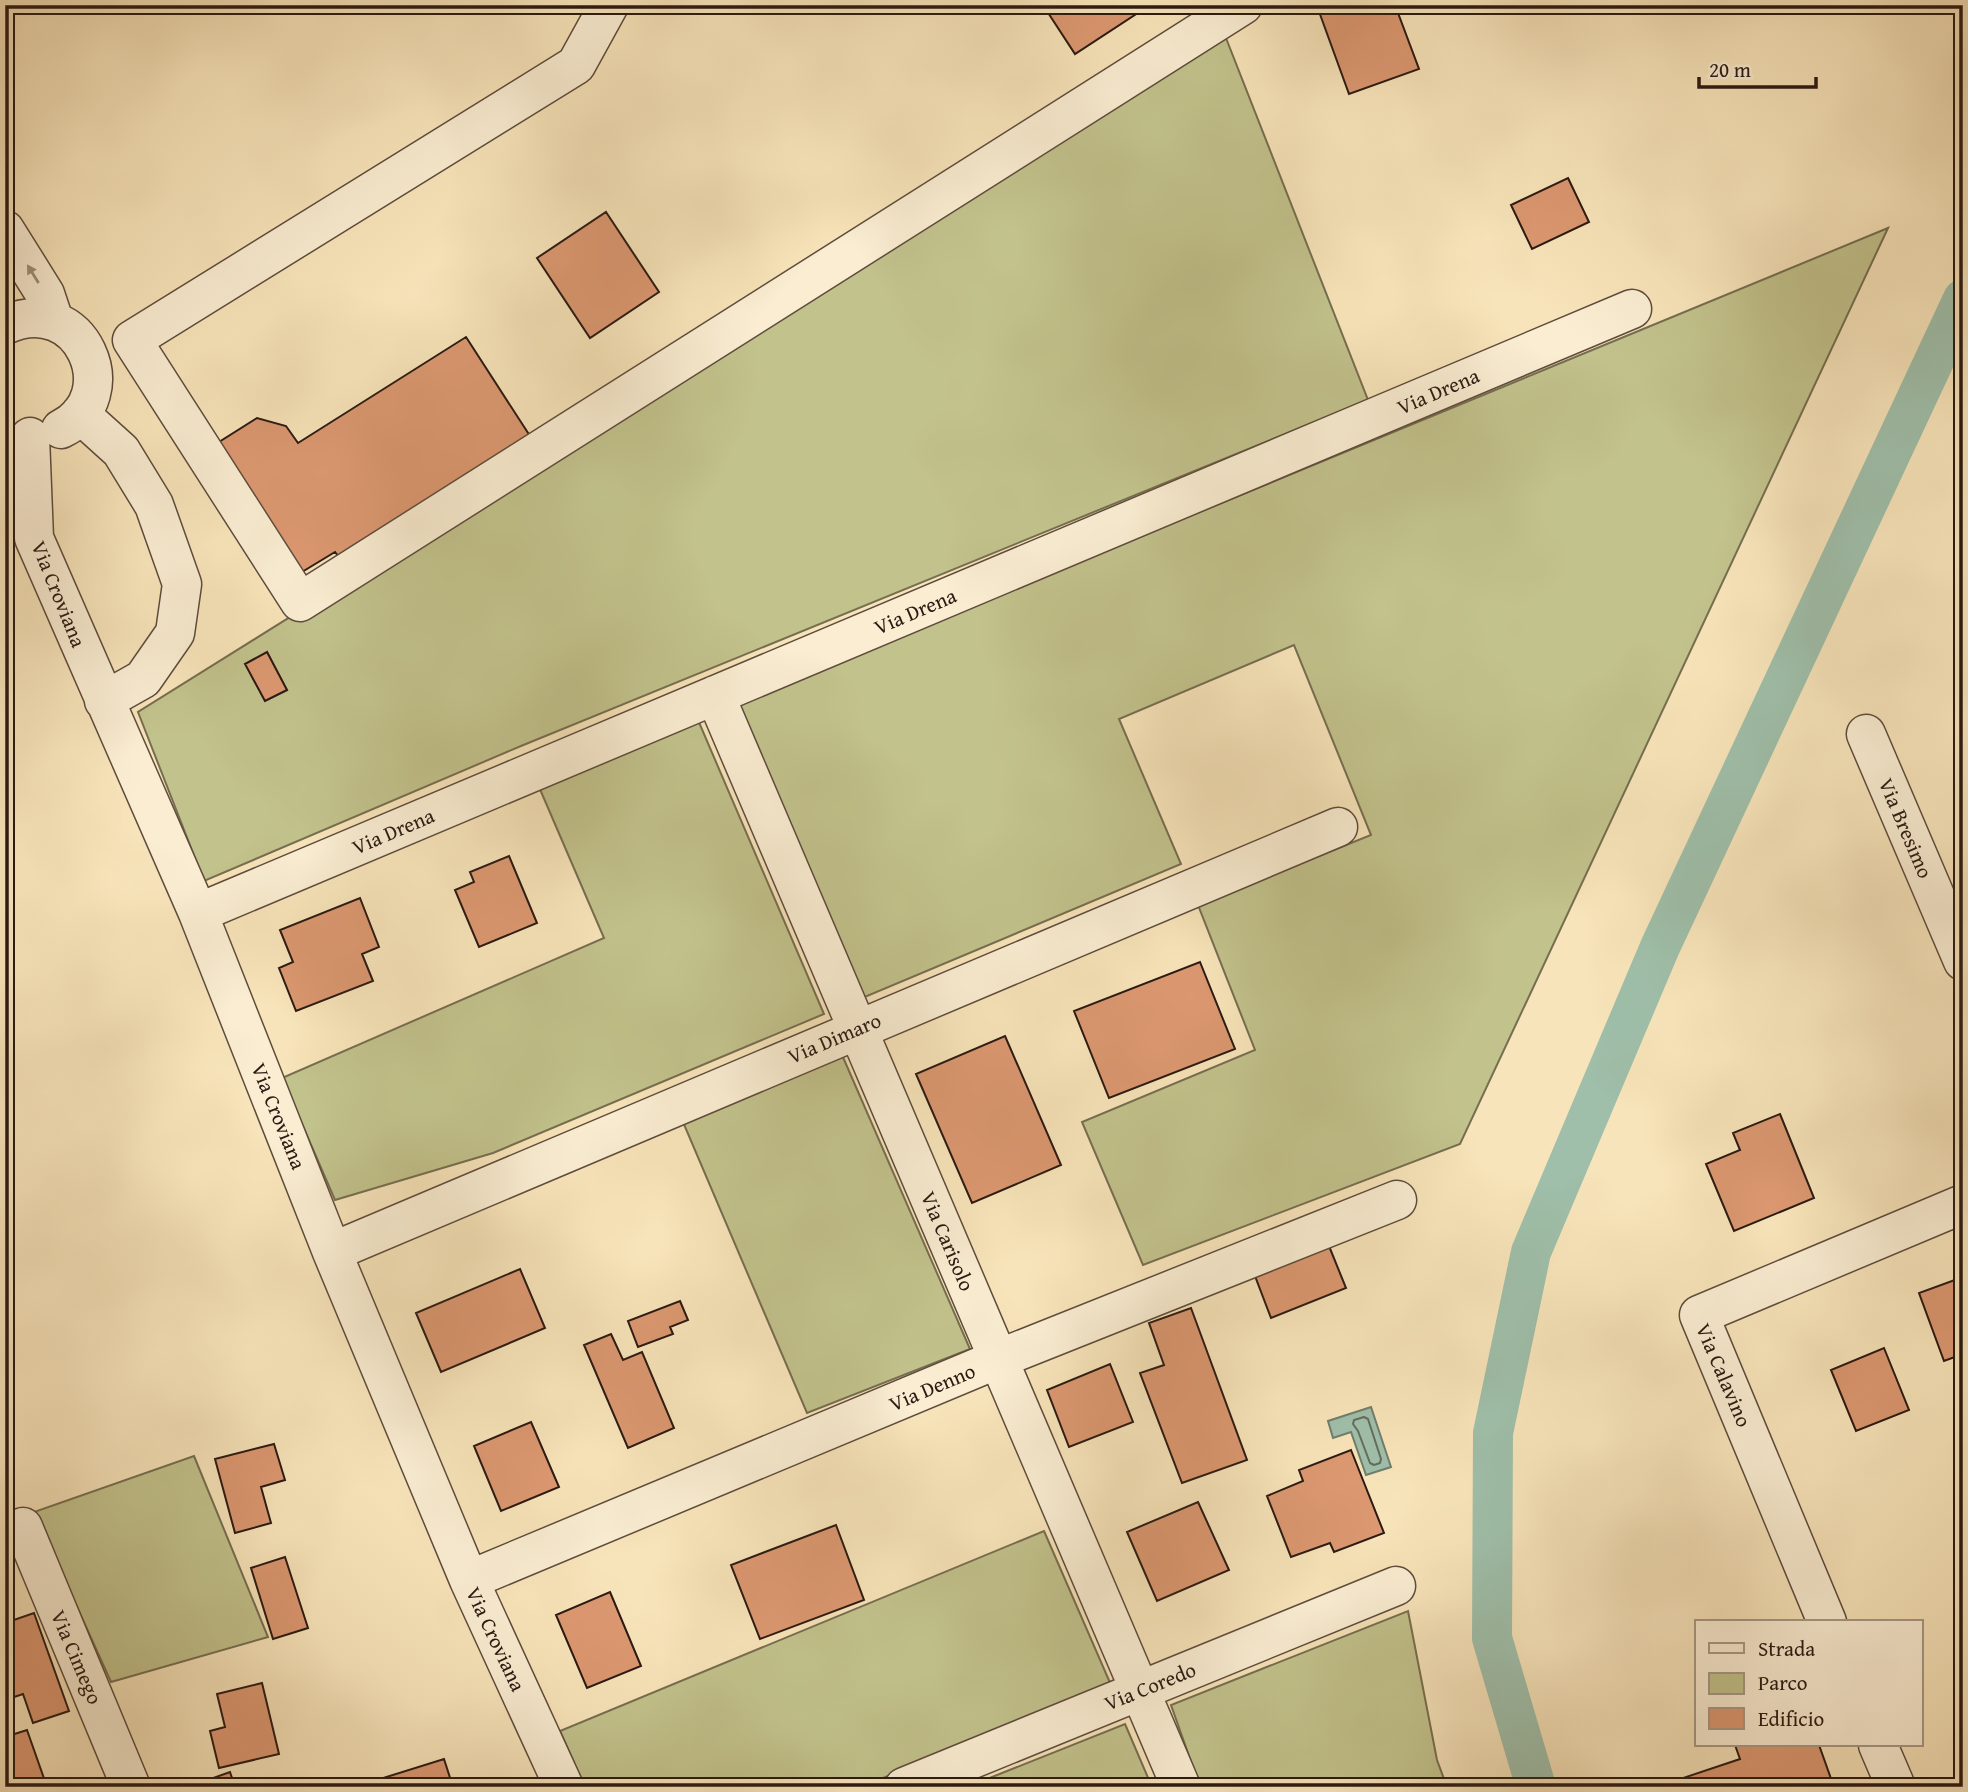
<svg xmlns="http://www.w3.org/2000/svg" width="1968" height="1792" font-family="'Gentium Book Plus',serif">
<rect width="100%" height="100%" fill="#f8e4ba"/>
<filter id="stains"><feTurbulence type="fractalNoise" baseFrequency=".00286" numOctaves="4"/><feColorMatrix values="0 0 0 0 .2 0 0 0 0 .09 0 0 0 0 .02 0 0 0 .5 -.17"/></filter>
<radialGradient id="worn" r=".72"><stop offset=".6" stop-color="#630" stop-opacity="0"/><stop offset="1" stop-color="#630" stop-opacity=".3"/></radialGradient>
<path fill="#c2c28c" stroke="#766e50" stroke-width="2" fill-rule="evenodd" d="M1224 33 1368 400 521 746 204 881 138 712ZM267 652 287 690 265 701 246 664Z
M1888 228 1460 1144 1143 1265 1082 1122 1255 1050 1198 905 1371 835 1294 645 1119 719 1181 864 860 999 732 705Z
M698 720 824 1014 493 1153 335 1200 282 1078 604 938 539 787Z
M839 1048 970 1349 807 1413 680 1115Z
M194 1456 268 1637 111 1682 34 1512Z
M1044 1531 1111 1685 861 1787H585L560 1731Z
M1408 1611 1437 1760 1447 1787H1200L1171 1705Z
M1125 1724 1152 1787H967Z"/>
<path fill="#9fbfaa" stroke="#707d6e" stroke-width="2" d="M1371 1407 1391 1467 1366 1475 1351 1432 1333 1438 1328 1421Z"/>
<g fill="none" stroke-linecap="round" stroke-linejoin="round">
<path stroke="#646c5e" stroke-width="2" d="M1364 1417 1368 1419 1381 1459 1380 1463 1374 1465 1370 1463 1358 1431 1353 1424 1354 1420Z"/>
<path stroke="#9fbfaa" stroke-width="40" d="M1536 1787 1492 1638 1493 1433 1531 1252 1660 947 1963 299"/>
</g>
<path fill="#dc9871" stroke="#2a1a13" stroke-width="2" d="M1043 5H1150L1075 54Z
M1319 5H1395L1419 69 1349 94 1317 6Z
M1568 178 1589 222 1532 249 1511 205Z
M606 212 659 292 590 338 537 258Z
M466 337 530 436 339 557 335 552 302 572 219 442 257 418 286 426 298 443Z
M267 652 287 690 265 701 245 664Z
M509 856 537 923 479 947 455 890 474 882 470 872Z
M360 898 379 947 362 954 373 981 296 1011 279 968 293 962 280 930Z
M1200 962 1235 1049 1109 1098 1074 1011Z
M1005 1036 1061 1165 972 1203 916 1074Z
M1780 1114 1814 1198 1734 1231 1706 1164 1740 1150 1733 1133Z
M1329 1246 1346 1288 1271 1318 1255 1276Z
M520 1269 545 1328 441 1372 416 1313Z
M1963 1277V1354L1944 1361 1919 1293Z
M680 1301 688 1320 670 1327 673 1334 638 1347 628 1321Z
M1191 1308 1247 1460 1182 1483 1140 1373 1164 1365 1149 1323Z
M611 1334 623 1360 642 1352 674 1428 628 1448 584 1345Z
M1884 1348 1909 1410 1856 1431 1831 1370Z
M1110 1364 1133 1422 1069 1447 1047 1390Z
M531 1422 559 1487 501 1511 474 1446Z
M274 1444 285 1480 261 1487 271 1523 235 1533 215 1459Z
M1351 1450 1384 1533 1334 1552 1330 1543 1291 1557 1267 1496 1303 1481 1299 1470Z
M1198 1502 1229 1570 1157 1601 1127 1532Z
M836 1525 864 1600 760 1639 731 1565Z
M285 1557 308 1628 273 1639 251 1568Z
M610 1592 641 1666 587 1688 556 1615Z
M34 1613 69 1711 33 1723 23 1694 5 1700V1623Z
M262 1683 279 1754 219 1768 210 1731 225 1727 217 1694Z
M27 1730 47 1787H5V1737Z
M1735 1745H1819L1834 1787H1680L1677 1780 1740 1759Z
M444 1759 453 1787H365L364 1784Z
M230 1772 235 1787H188Z"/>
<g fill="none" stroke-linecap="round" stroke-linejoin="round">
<g stroke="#5e4c3d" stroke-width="41">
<path id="minor" d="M609 5 576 65 132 340 300 602 1243 5
M5 230 45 294 54 321
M5 325C82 290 127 397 61 429
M80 414 121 451 154 505 182 584 175 633 143 679 104 701
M30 437 34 538 198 913 332 1252 469 1580 564 1787
M715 695 1181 1787
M1866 734 1963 961
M198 913 1632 309
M332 1252 1338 827
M23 1527 131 1787
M469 1580 998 1359 1397 1200
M1827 1622 1699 1315 1963 1204
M1878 1745 1896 1787
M904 1787 1396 1586"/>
</g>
<use href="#minor" stroke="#faedd2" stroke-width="38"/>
</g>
<defs><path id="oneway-solid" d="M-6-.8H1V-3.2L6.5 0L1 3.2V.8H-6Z" transform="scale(1.75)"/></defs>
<use fill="#9c8e7c" href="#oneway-solid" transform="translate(33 274) rotate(-122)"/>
<g text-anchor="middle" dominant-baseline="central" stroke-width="7" stroke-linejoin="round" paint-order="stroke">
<g font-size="21" fill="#2a1a13" stroke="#faedd2">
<text transform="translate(1438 391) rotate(-23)">Via Drena</text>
<text transform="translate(59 594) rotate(68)">Via Croviana</text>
<text transform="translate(915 611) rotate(-23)">Via Drena</text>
<text transform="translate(1906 828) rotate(67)">Via Bresimo</text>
<text transform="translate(393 831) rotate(-23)">Via Drena</text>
<text transform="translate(834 1038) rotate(-23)">Via Dimaro</text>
<text transform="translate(279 1116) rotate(68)">Via Croviana</text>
<text transform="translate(948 1241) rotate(67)">Via Carisolo</text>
<text transform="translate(1724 1375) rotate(67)">Via Calavino</text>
<text transform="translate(932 1387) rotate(-23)">Via Denno</text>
<text transform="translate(496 1639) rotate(65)">Via Croviana</text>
<text transform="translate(77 1657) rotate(67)">Via Cimego</text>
<text transform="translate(1150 1686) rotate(-22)">Via Coredo</text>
</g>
</g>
<rect width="1968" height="1792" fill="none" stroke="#f8e4ba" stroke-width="28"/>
<rect x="7" y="7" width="1954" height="1778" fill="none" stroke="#2a1a13" stroke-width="3.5"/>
<rect x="14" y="14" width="1940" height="1764" fill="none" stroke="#2a1a13" stroke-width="2"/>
<rect x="1695" y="1620" width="228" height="126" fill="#faedd2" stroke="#a79986" stroke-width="2"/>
<rect x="1709" y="1643" width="35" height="10" fill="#faedd2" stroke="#a79986" stroke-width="2"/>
<text x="1758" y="1656" font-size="21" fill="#2a1a13">Strada</text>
<rect x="1709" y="1673" width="35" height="21" fill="#c2c28c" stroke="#a79986" stroke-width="2"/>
<text x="1758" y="1690" font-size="21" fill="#2a1a13">Parco</text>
<rect x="1709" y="1708" width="35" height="21" fill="#dc9871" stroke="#a79986" stroke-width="2"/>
<text x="1758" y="1726" font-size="21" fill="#2a1a13">Edificio</text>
<path d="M1699 77v10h117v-10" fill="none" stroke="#2a1a13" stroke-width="3.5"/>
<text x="1709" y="77" font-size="21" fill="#2a1a13" stroke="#faedd2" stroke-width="5" paint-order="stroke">20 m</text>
<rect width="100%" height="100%" filter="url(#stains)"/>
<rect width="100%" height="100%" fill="url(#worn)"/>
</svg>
